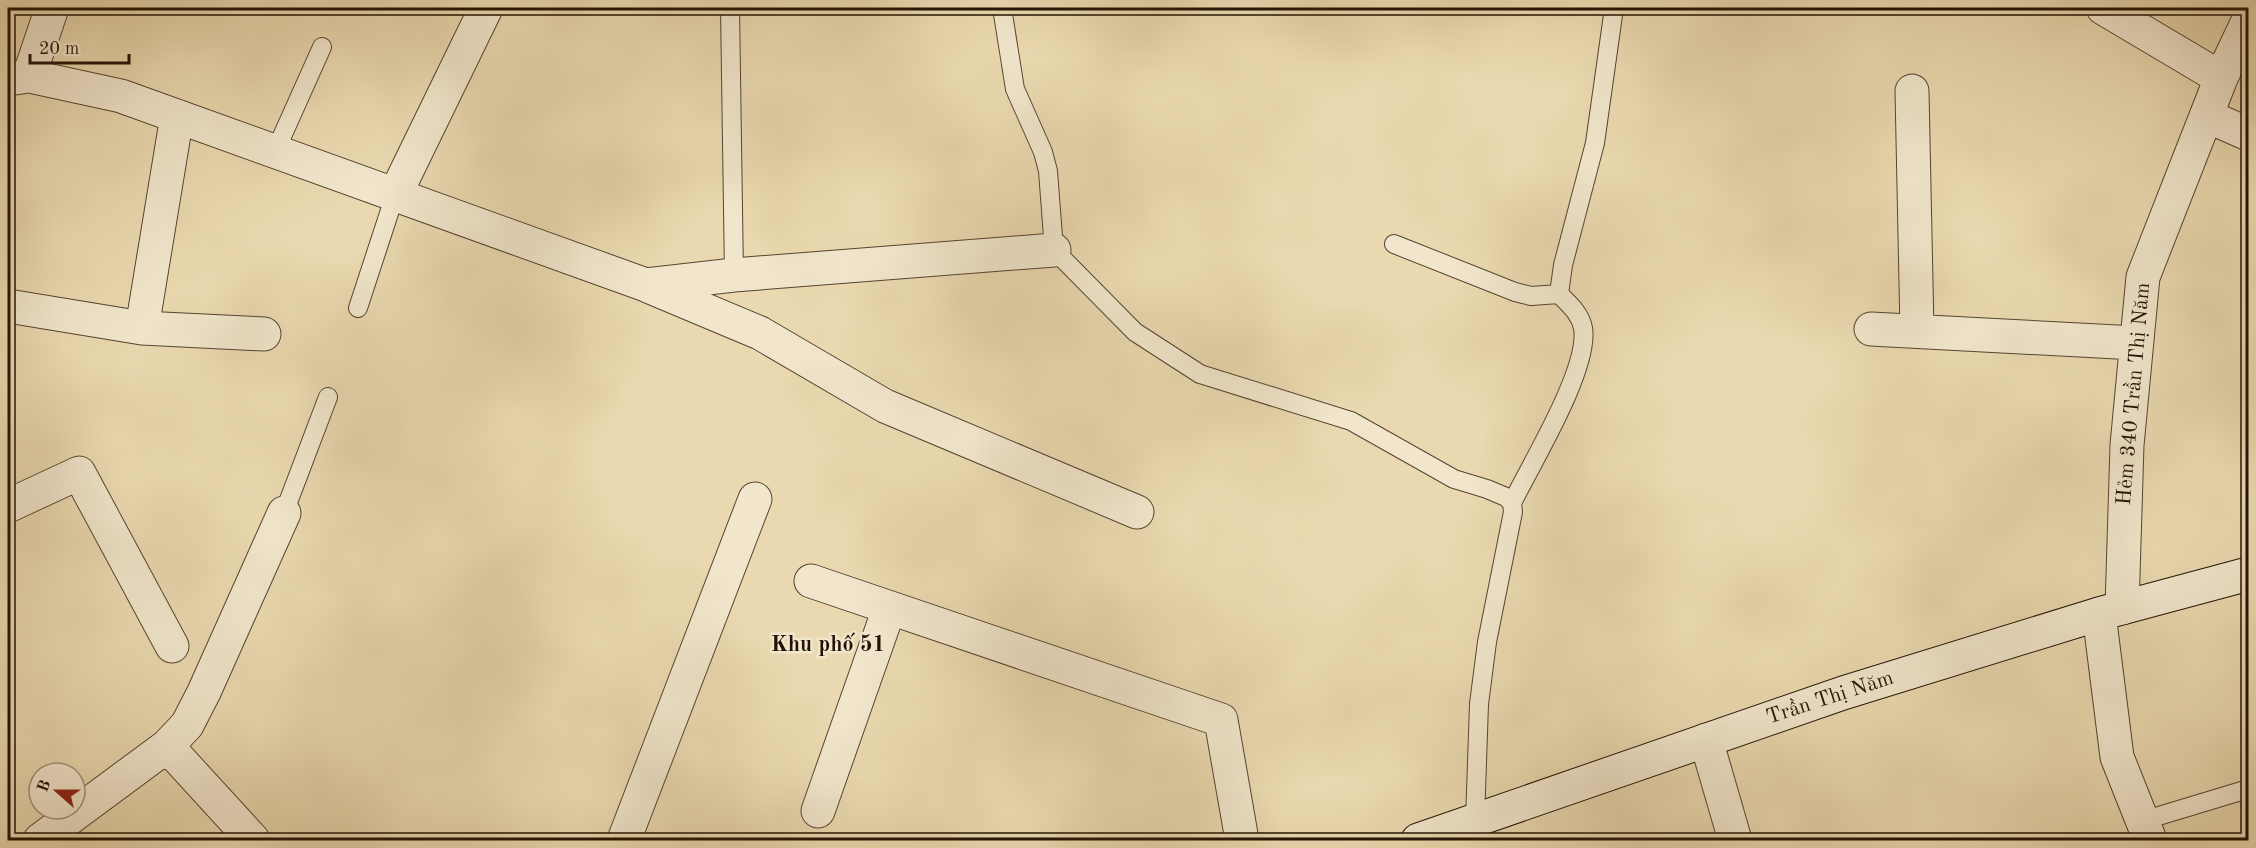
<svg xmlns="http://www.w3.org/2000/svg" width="2256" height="848" font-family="'Old Standard TT',serif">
<rect width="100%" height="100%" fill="#ead9b0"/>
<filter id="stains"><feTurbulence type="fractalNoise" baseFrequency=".00333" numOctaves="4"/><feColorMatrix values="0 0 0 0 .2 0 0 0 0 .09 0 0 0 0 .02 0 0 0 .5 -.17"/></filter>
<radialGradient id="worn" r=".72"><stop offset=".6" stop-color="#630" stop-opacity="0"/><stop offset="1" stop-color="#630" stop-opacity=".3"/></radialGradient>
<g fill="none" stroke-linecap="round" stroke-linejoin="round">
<g stroke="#554430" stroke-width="20">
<path id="lane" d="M730 8 734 275
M1002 8 1015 89 1043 152 1048 171 1054 250 1135 332 1200 374 1351 421 1454 479 1487 489 1506 497 1512 503 1513 512 1487 642 1479 704 1475 821
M275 152 322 47
M1394 244 1515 292 1531 296 1559 294 1563 265 1595 143 1614 8
M358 308 395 195
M1512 503C1531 464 1590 368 1583 328 1580 313 1569 304 1559 294
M284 513 328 397
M2142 821 2248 789"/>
</g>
<g stroke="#554430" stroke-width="35">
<path id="street" d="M2103 8 2221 78
M29 76 121 96 646 285 734 275 1054 250
M8 79 29 76 52 8
M1912 91 1917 331
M2207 116 2248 134
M395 195 486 8
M648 286 760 333 885 406 1137 512
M8 306 142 328 177 116
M142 328 264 334
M1871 329 2136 343
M8 506 79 473 172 646
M811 581 1221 720 1242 840
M2122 608 2127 445 2143 277 2221 78 2248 21
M2099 614 2117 757 2150 840
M1706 740 1735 840
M167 746 253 840
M818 811 889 609
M40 840 167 746 187 725 204 692 284 513
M624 840 755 499"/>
</g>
<g stroke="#231305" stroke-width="35">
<path id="secondary" d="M1418 840 1843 693 2099 614 2248 574"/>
</g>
<use href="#lane" stroke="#f1e6cc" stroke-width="18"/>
<use href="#street" stroke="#f1e6cc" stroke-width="33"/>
<use href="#secondary" stroke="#f1e6cc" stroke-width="33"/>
</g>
<g text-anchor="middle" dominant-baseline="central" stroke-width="5" stroke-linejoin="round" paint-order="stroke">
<g font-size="21" fill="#231305" stroke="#f1e6cc">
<text transform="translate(2134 394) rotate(-85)">Hẻm 340 Trần Thị Năm</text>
<text transform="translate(1830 698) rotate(-18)">Trần Thị Năm</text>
</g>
<g font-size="22" font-weight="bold" fill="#231305" stroke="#f1e6cc">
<text x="828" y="645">Khu phố 51</text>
</g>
</g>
<rect width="2256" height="848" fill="none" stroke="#ead9b0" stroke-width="30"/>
<rect x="9" y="9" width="2238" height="830" fill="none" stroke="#231305" stroke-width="3"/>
<rect x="15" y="15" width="2226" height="818" fill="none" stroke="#231305" stroke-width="1.5"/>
<g transform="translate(57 791) rotate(291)"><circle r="28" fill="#f1e6cc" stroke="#9f927c" stroke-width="1.5"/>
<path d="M0-4.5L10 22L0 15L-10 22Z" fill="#8f2418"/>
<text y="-9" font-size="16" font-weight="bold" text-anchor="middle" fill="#231305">B</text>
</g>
<path d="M30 54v9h99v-9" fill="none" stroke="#231305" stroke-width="3"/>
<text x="39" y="54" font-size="18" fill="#231305" stroke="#f1e6cc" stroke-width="4.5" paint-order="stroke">20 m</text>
<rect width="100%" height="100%" filter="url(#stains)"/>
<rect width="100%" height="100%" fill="url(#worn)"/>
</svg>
